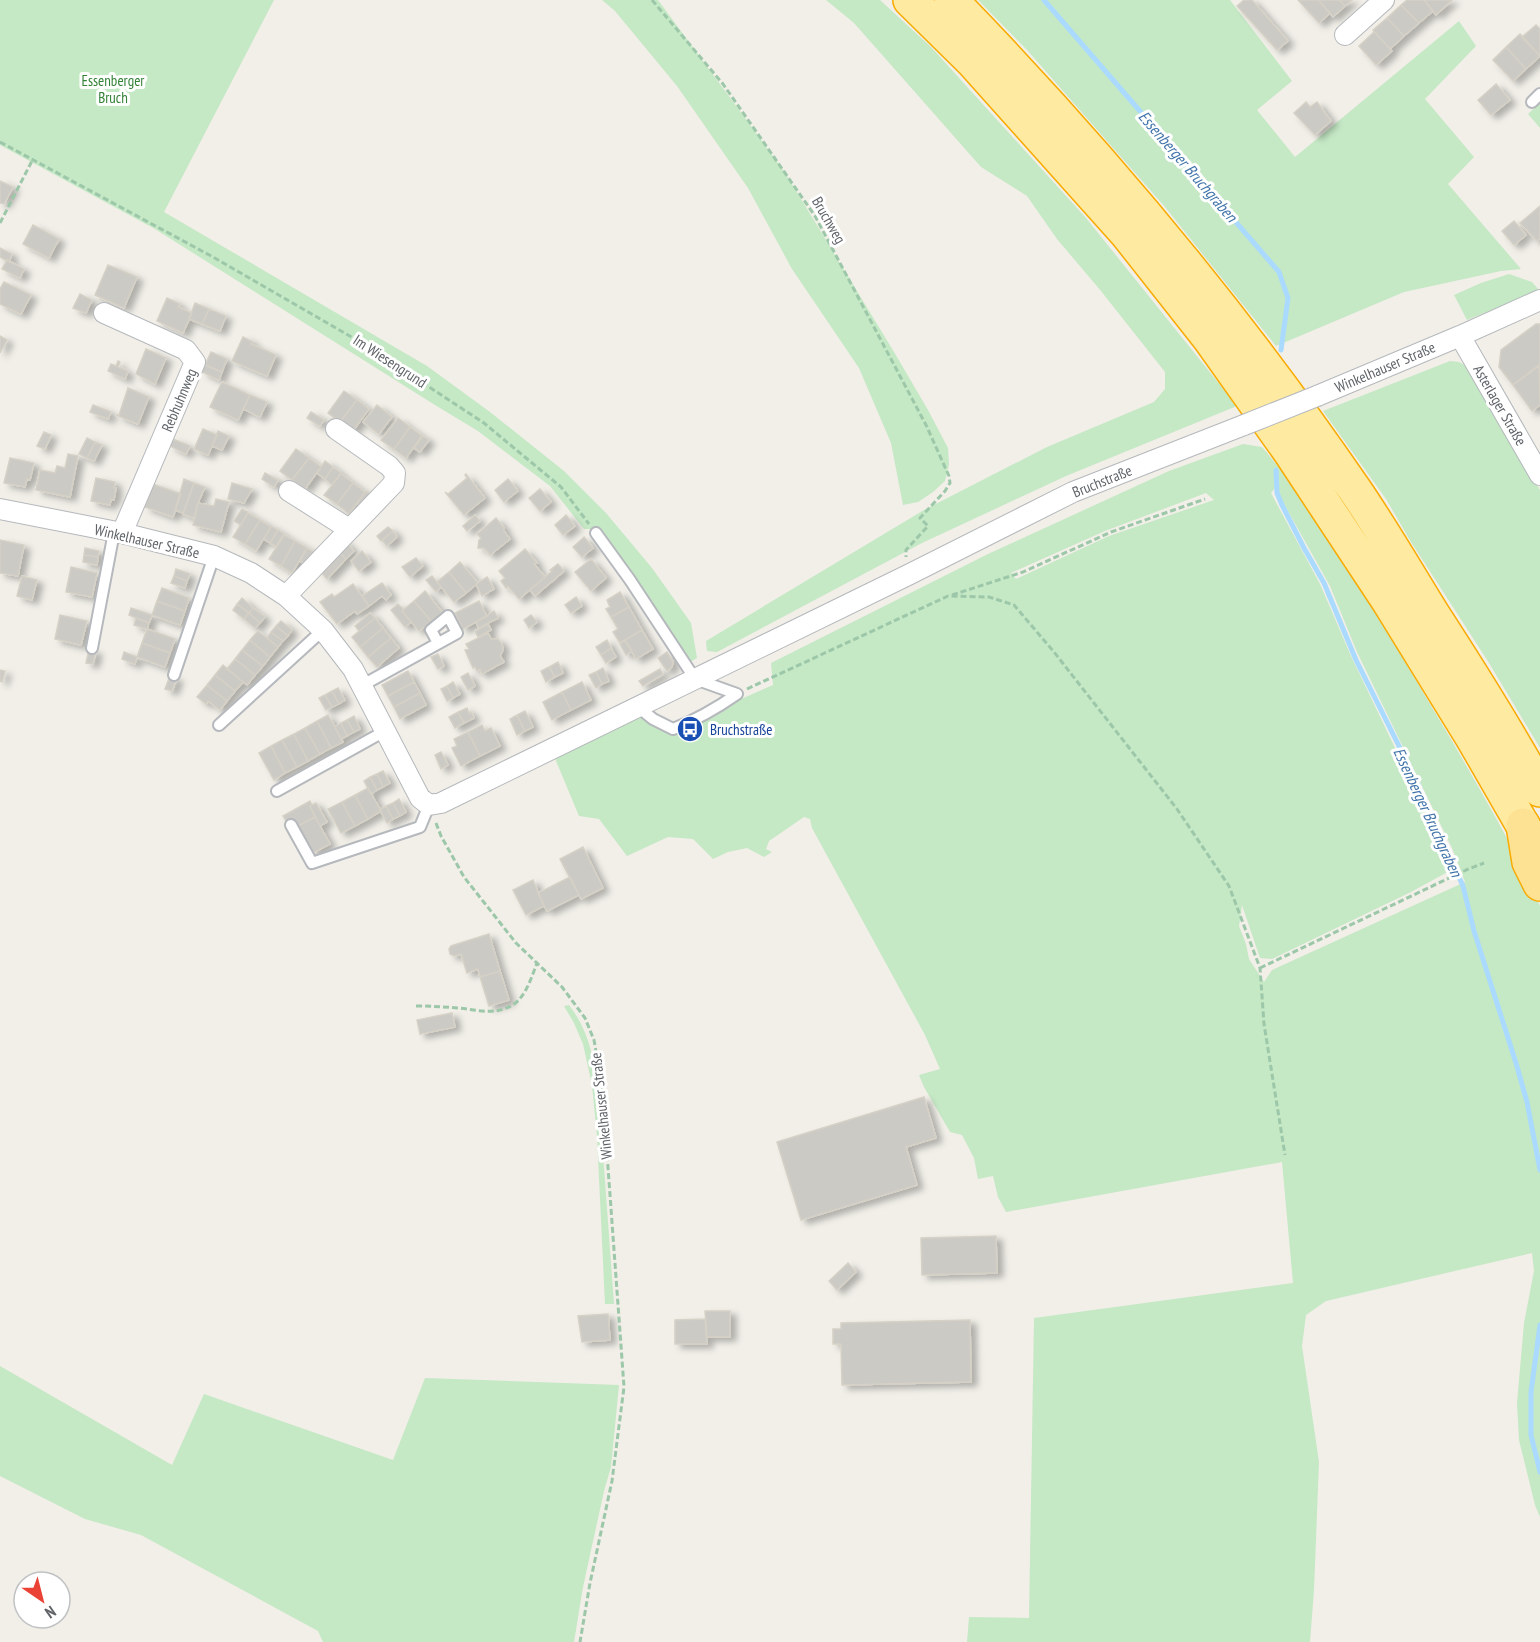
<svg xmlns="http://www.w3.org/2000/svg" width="1540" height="1642" font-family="'PT Sans Narrow',sans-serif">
<defs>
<filter id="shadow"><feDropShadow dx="6" dy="4" stdDeviation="3" flood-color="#0004"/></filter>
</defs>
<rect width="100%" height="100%" fill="#f1efe8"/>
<path fill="#c5e8c5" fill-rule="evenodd" d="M0 0H274L164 212 427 366 490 412 564 471 606 513 652 568 691 623 697 658 690 662 598 529H584L550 486 478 431 435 405 155 229 0 145Z
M602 0H658L784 171 894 352 928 410 948 448 949 464 945 481 933 492 918 502 903 505 891 443 859 368 792 269 748 188 677 86 615 11Z
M826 0H880L931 47 1086 218 1237 406 1066 476 922 543 717 652 707 651 706 641 924 510 1047 447 1154 402 1165 389V372L1101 291 1057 239 1027 196 981 167 854 23Z
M978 0H1230L1292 81 1257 110 1295 157 1459 21 1476 46 1425 99 1474 157 1448 184 1521 269 1501 271 1404 292 1276 346 1165 207 1027 50Z
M1540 103V128L1528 114Z
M1509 274 1532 282 1538 289 1516 300 1467 320 1454 295 1481 283Z
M1450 361 1459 362 1466 366 1540 490V748L1489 663 1411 542 1386 499 1323 411Z
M1243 444 1262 447C1307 499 1341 559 1377 616 1403 658 1427 699 1452 741 1483 795 1515 849 1540 906V1517L1535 1505 1519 1440 1517 1403 1524 1323 1534 1271 1532 1253 1326 1301 1306 1315 1302 1346 1319 1462 1314 1590 1310 1642H967L969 1617 1029 1618 1034 1318 1293 1283 1282 1162 1006 1212 998 1197 993 1176 978 1179 974 1158 962 1135 950 1132 924 1087 919 1075 940 1069 925 1035 812 828 810 819 804 817 769 841 766 849 772 852 764 857 747 848 728 852 713 859 693 839 668 837 627 856 599 819 579 816 554 756 636 715 672 732 732 703 773 685 771 663 988 554 1169 471ZM1275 488 1330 586 1357 652 1452 848 1465 882 1272 970 1264 982 1249 959 1246 944 1239 926 1242 905 1260 958 1272 959 1411 892 1453 869 1351 656 1320 584 1271 493ZM1206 493 1214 500 1109 536 1016 579 1011 573 1105 531Z
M569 1005C588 1029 593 1056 598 1085L614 1304H605L597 1136 592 1085 583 1044 574 1023 564 1006Z
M0 1366 172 1465 204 1394 393 1460 425 1378 619 1385 611 1467 604 1491 583 1587 574 1642H323L318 1631 141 1535 85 1519 0 1476Z"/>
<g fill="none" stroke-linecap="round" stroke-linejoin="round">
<path stroke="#aadaff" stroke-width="5" d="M1044 0 1279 272 1288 298 1281 350
M1276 470 1277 493 1282 505 1304 548 1324 583 1356 660 1414 776 1463 886 1474 931 1516 1063 1527 1102 1540 1170
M1540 1325 1531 1392V1435L1540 1472"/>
</g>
<path fill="#cccac5" stroke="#d6d1c6" stroke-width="1.5" filter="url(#shadow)" d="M1244 0H1252L1288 41 1277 50 1237 6Z
M1298 0H1318L1330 13 1319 23Z
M1318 0H1339L1345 6 1333 17Z
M1339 0H1352L1345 6Z
M1407 0H1424L1433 11 1419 23 1401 5Z
M1424 0H1452L1436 15Z
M1401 5 1419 23 1404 36 1387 18Z
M1387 18 1404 36 1390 49 1373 30Z
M1536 25 1540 29V56L1522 37Z
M1373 30 1392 51 1376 65 1359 46 1374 32Z
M1520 34 1540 56 1526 69 1506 47Z
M1506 47 1526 69 1513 81 1493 60Z
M1496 84 1510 100 1491 115 1478 100Z
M1306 102 1310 107 1317 102 1331 121 1315 135 1294 113Z
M0 181 13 187 4 204 0 203Z
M1540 206V238L1537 241 1520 223Z
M1514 221 1526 235 1514 245 1502 231Z
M33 225 59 239 49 258 23 244Z
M0 248 12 254 9 262 0 257Z
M7 260 24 269 20 278 2 269Z
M108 265 137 277 124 308 95 295Z
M4 282 31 295 21 314 0 304V289Z
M80 294 92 300 86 313 73 308Z
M167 298 180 304 178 307 192 313 183 333 157 321Z
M195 303 209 309 202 324 189 319Z
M209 309 226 316 220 331 202 324Z
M1536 324H1540V365L1513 385 1499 367 1501 350Z
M0 336 7 340 0 353Z
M243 337 253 342 251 344 276 355 267 376 232 361Z
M146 349 166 358 155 384 136 374Z
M211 352 227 359 222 372 205 365Z
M118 361 120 362 118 367 128 371 125 379 108 371 111 364 116 366Z
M205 365 222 372 219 380 202 372Z
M1539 365 1540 405 1532 411 1513 385Z
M222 382 250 395 238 420 210 407Z
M128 388 149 397 138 424 116 415H119Z
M344 391 357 400 340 422 328 413Z
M250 395 267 402 260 417 243 409Z
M357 400 369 409 353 431 340 422Z
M93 405 111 412 108 419 90 412Z
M377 405 392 417 379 434 363 422Z
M311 412 324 420 320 426 307 418Z
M398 418 410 427 394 449 381 440Z
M410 427 422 436 406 458 394 449Z
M203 429 217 435 208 455 194 449Z
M218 431 229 436 222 450 212 446Z
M44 432 51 435 45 449 37 446Z
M423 436 429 440 420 452 414 448Z
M87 438 95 442 87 458 79 454Z
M173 439 190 446 186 454 170 446Z
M95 442 102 445 94 461 87 458Z
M296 449 309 458 292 480 280 471Z
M68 454 78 456 70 497 36 490 40 470 55 473 57 466 65 468Z
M10 458 34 463 30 480 27 479 25 487 4 483Z
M309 458 321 467 305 489 292 480Z
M325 461 333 467 325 479 317 473Z
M333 467 341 473 332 485 325 479Z
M265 473 278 480 274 487 262 479Z
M341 474 353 483 337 504 324 495Z
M466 474 485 498 464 515 445 492 448 494 467 478 465 475Z
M96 478 115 482 114 488H116L114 500 111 499 110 505 91 501Z
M184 479 194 483 183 513 175 510Z
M508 479 518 491 504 502 495 490Z
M194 483 205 487 198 503 194 518 183 514Z
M232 483 252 489 244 503 228 499Z
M353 483 365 492 349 514 337 504Z
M153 484 181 494 173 517 145 507Z
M540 489 551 502 540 511 529 498Z
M366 491 372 496 363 507 357 503Z
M216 499 229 502 221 532 193 525 198 503 214 506Z
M242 509 248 512 241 525 234 521Z
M248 513 260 520 245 544 233 537Z
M475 515 480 521 467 531 463 526Z
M566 515 575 526 563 535 555 525Z
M496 518 504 528V531L510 539 490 555 484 548H478L479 540 481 538 477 534Z
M260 520 271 527 256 551 245 544Z
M271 526 278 530 270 543 264 539Z
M388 527 393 531 381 541 377 536Z
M278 530 284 534 276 546 270 543Z
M393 531 397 537 387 546 382 540Z
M284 535 295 541 281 566 269 559Z
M584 537 593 548 582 557 573 547Z
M0 540 24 545 18 576 0 573Z
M344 540 354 551 346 559 335 548Z
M295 541 307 548 292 573 281 566Z
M85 548 99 551 98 557 84 555Z
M307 548 314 552 306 565 300 561Z
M335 548 346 559 327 579 316 566Z
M525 549 537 563 534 564 545 577 519 599 508 586 506 588 501 581 505 578 499 571Z
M362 551 371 562 359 571 351 561Z
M84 555 98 557 97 565 83 562Z
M416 558 423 566 410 577 402 567Z
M591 559 606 578 591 591 575 572Z
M460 562 478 583 466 593 449 572Z
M558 564 564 571 535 596 530 590 552 571 550 570Z
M71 567 97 573 92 597 66 592Z
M176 569 190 574 187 581 174 576Z
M449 572 466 593 454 602 437 582Z
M22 576 37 580 32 600 17 596Z
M174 576 187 581 185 588 171 583Z
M432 576 441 587 436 592 426 580Z
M487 577 494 589 482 596 476 584Z
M382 583 391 595 386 600 382 596 369 606 362 596Z
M353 584 369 606 357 614 355 611 337 624 320 602 332 594 334 597Z
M162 588 189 598 185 611 157 601Z
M425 591 442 612 431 621 414 601Z
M620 592 629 607 611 617 606 609 610 607 607 600Z
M576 597 582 606 571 613 565 605Z
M242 598 253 608 249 613 237 604Z
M157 601 185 611 180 625 152 615Z
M414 601 431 621 419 631 402 611Z
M479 601 487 616 463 629 455 613Z
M237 604 249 613 244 619 233 610Z
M398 604 403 609 402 611 411 622 405 627 391 610Z
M629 607 642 630 620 643 613 632 618 629 611 617Z
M131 608 152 615 149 623 129 615Z
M253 608 265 617 260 623 249 613Z
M494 611 498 618 479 628 476 622Z
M249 613 260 623 255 628 244 619Z
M370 613 375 618 359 631 355 626Z
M60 615 87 621 81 645 55 639Z
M531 615 537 622 529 628 524 620Z
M136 618 149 623 147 629 134 625Z
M375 618 383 628 360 647 352 637Z
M281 621 292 630 288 636 276 626Z
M488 624 491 630 478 637 475 631Z
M276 626 288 636 283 641 271 632Z
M383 628 391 638 368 657 360 647Z
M147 629 175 639 170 653 142 643Z
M642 630 653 649 636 659 625 640Z
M258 631 278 647 270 657 250 640Z
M271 632 283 641 278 647 267 638Z
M488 633 491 639H498L502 644 503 650 500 656 504 662 482 674 480 669 477 671 475 667 473 668 465 650 469 649 466 644Z
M391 638 399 648 377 667 368 657Z
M250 640 270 657 263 666 242 650Z
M607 640 611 648 601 655 596 647Z
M625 640 632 651 626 655 620 644Z
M142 643 170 653 165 667 137 657Z
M611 648 616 657 606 663 601 655Z
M89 649 96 651 93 664 86 663Z
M242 650 263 666 255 675 235 659Z
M124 652 137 657 135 664 122 659Z
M667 652 673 662 672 667 667 671 658 658Z
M438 654 444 666 438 669 431 657Z
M235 659 255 675 247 685 227 669Z
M558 662 563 673 555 677 549 667Z
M223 665 243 682 235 691 215 675Z
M549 667 555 677 546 682 541 671Z
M603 668 609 681 602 684 596 672Z
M660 669 663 674 643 686 639 681Z
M0 670 5 671 2 682 0 681Z
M408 671 414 682 388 696 382 685Z
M596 672 602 684 596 688 589 675Z
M468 673 475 686 468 690 461 677Z
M215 675 235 691 227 701 207 685Z
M170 676 177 678 172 691 165 689Z
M414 682 420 693 394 707 388 696Z
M453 682 460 694 453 698 447 686Z
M582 682 591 700 571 710 562 692Z
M207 685 227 701 220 710 208 701 206 704 197 697Z
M447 686 453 698 447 701 441 689Z
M338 688 345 700 339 704 332 691Z
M332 691 339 704 332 707 325 695Z
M562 692 571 710 552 720 543 702Z
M420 693 426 705 400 719 394 707Z
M325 695 332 707 326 710 319 698Z
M467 708 469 713 471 712 474 718 464 723 458 712Z
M525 711 533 727 525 731 517 715Z
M458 712 464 723 455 728 449 717Z
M328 715 343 742 331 748 317 721Z
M517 715 525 731 517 735 510 719Z
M354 716 360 729 354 732 347 720Z
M347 720 354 732 347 736 341 723Z
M317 721 331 748 320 754 305 728Z
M341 723 347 736 341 739 335 727Z
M482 725 485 731 491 728 500 746 480 756 468 732Z
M305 728 320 754 308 761 294 734Z
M468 732 480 756 461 766 452 748 457 746 454 739Z
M294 734 308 761 297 767 282 740Z
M282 740 297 767 285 773 271 746Z
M271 746 285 773 274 780 259 753Z
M441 752 448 765 441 769 435 755Z
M383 771 390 783 383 787 377 774Z
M377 774 383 787 377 790 370 777Z
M370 777 377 790 371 794 364 781Z
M368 788 381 811 368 819 355 795Z
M355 795 368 819 355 826 342 802Z
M399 799 406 812 400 816 393 803Z
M310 801 312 805 310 806 315 817 298 826 300 829 293 832 283 816Z
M342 802 355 826 341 833 328 809Z
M316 803 327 822 320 826 310 806Z
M393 803 400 816 393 819 386 806Z
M386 806 393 819 387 823 380 810Z
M315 817 330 844 313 853 298 826Z
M583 847 603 888 581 899 560 859Z
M570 877 579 895 547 911 538 893Z
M533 880 544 906 526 915 513 890Z
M489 934 500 971 480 977 478 969 467 973 461 954 454 956 450 954 449 949 451 946Z
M500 971 509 1000 489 1006 480 977Z
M452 1013 455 1027 420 1034 417 1020Z
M924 1097 936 1138 906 1147 917 1185 801 1220 777 1142Z
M996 1236 997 1273 922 1275 921 1238Z
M848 1263 856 1272 837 1290 829 1281Z
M705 1311H730V1337H707Z
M608 1314 610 1340 582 1342 578 1316Z
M705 1319 707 1344H675V1320Z
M970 1320 971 1382 842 1385 841 1344H833V1329H841V1323Z"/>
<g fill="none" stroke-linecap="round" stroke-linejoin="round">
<g stroke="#b5b8bc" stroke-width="14">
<path id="service" d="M1532 102 1540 94
M596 533 630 580 695 679 737 694C717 708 696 720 673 729L653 719 637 706
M92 648 114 532
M174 675 214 556
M361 686 457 633 448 616 431 630 438 643
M219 725 323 630
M277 791 385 731
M291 825 312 863 420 827 429 805"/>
</g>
<g stroke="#b5b8bc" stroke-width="22">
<path id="minor" d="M1345 35 1384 0
M104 313 186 350 195 362 122 533
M1460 336 1540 475
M1317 396 1460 336 1540 300
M289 491 349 529
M0 509 122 533 214 556 251 573 286 596 323 630 353 669 420 798 429 805 441 803 908 575 1073 492 1244 425
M286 596 394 483 395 473 389 466 336 429"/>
</g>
<g stroke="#f9ab00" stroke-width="36">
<path id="trunk" d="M910 0 973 62 1127 234 1209 338 1290 452 1389 602 1472 737 1537 850
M951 0C1099 152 1235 315 1355 490 1383 531 1408 574 1434 616 1471 673 1507 730 1540 790"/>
</g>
<g stroke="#f9ab00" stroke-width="36">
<path id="motorway" d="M1523 825 1529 862 1540 884"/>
</g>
<path stroke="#9cc7a9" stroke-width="3" stroke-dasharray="6 3" stroke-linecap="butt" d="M652 0 723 84 815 216 926 425 949 476 950 483 945 491 920 518 928 526 906 550V557
M0 142 213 257 362 343 484 423 561 487 589 524
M0 223 33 159
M952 595 1023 572 1111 532 1205 499
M747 689 948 596 989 597 1014 605 1054 652 1177 809 1229 886 1260 968 1264 1024 1285 1155
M436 823 441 836 464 877 516 943 562 987 585 1018 594 1040 602 1085 624 1387 612 1481 590 1583 580 1642
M1260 968 1466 870 1484 863
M416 1006C431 1006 445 1007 459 1008 478 1010 496 1016 514 1004 526 996 532 976 537 963"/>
<use href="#service" stroke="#fff" stroke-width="10"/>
<use href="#minor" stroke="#fff" stroke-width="20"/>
<use href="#trunk" stroke="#feeaa1" stroke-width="33"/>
<use href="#motorway" stroke="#fde293" stroke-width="33"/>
<g stroke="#b5b8bc" stroke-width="22" stroke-linecap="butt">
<path id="minor-bridge" d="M1244 425 1317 396"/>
</g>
<use href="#minor-bridge" stroke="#fff" stroke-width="20"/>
</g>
<defs>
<g id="bus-disc" transform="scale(1.35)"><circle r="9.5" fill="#1a4fb4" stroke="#fff"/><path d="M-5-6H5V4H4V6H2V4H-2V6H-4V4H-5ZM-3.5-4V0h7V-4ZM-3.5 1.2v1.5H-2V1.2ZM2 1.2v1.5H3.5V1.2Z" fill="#fff"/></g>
</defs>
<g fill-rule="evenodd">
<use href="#bus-disc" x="690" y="729"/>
</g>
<g text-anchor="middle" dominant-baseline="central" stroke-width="6" stroke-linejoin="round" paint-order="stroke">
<g font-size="15" fill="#348238" stroke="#fff">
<text x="113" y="80">Essenberger<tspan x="113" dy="17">Bruch</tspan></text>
</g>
<g font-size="15" fill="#5f6368" stroke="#fff">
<text transform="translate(829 220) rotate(60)">Bruchweg</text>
<text transform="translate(390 361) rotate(33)">Im Wiesengrund</text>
<text transform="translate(1385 367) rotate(-23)">Winkelhauser Straße</text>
<text transform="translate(179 400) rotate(-67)">Rebhuhnweg</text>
<text transform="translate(1500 405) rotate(60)">Asterlager Straße</text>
<text transform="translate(1102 481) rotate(-22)">Bruchstraße</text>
<text transform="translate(147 541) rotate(13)">Winkelhauser Straße</text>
<text transform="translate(601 1106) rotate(-96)">Winkelhauser Straße</text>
</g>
<g font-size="15" fill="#164399" stroke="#fff" text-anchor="start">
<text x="710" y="729">Bruchstraße</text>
</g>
<g font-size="16" font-style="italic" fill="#4174aa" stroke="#fff">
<text transform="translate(1188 166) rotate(49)">Essenberger Bruchgraben</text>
<text transform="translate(1428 812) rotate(65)">Essenberger Bruchgraben</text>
</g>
</g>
<g transform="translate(42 1600) rotate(145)"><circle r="28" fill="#ffffff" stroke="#bfc1c3" stroke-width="1.5"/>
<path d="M0-4.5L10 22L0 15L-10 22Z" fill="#ea4335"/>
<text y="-9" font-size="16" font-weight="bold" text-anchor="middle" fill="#5f6368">N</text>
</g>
</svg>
